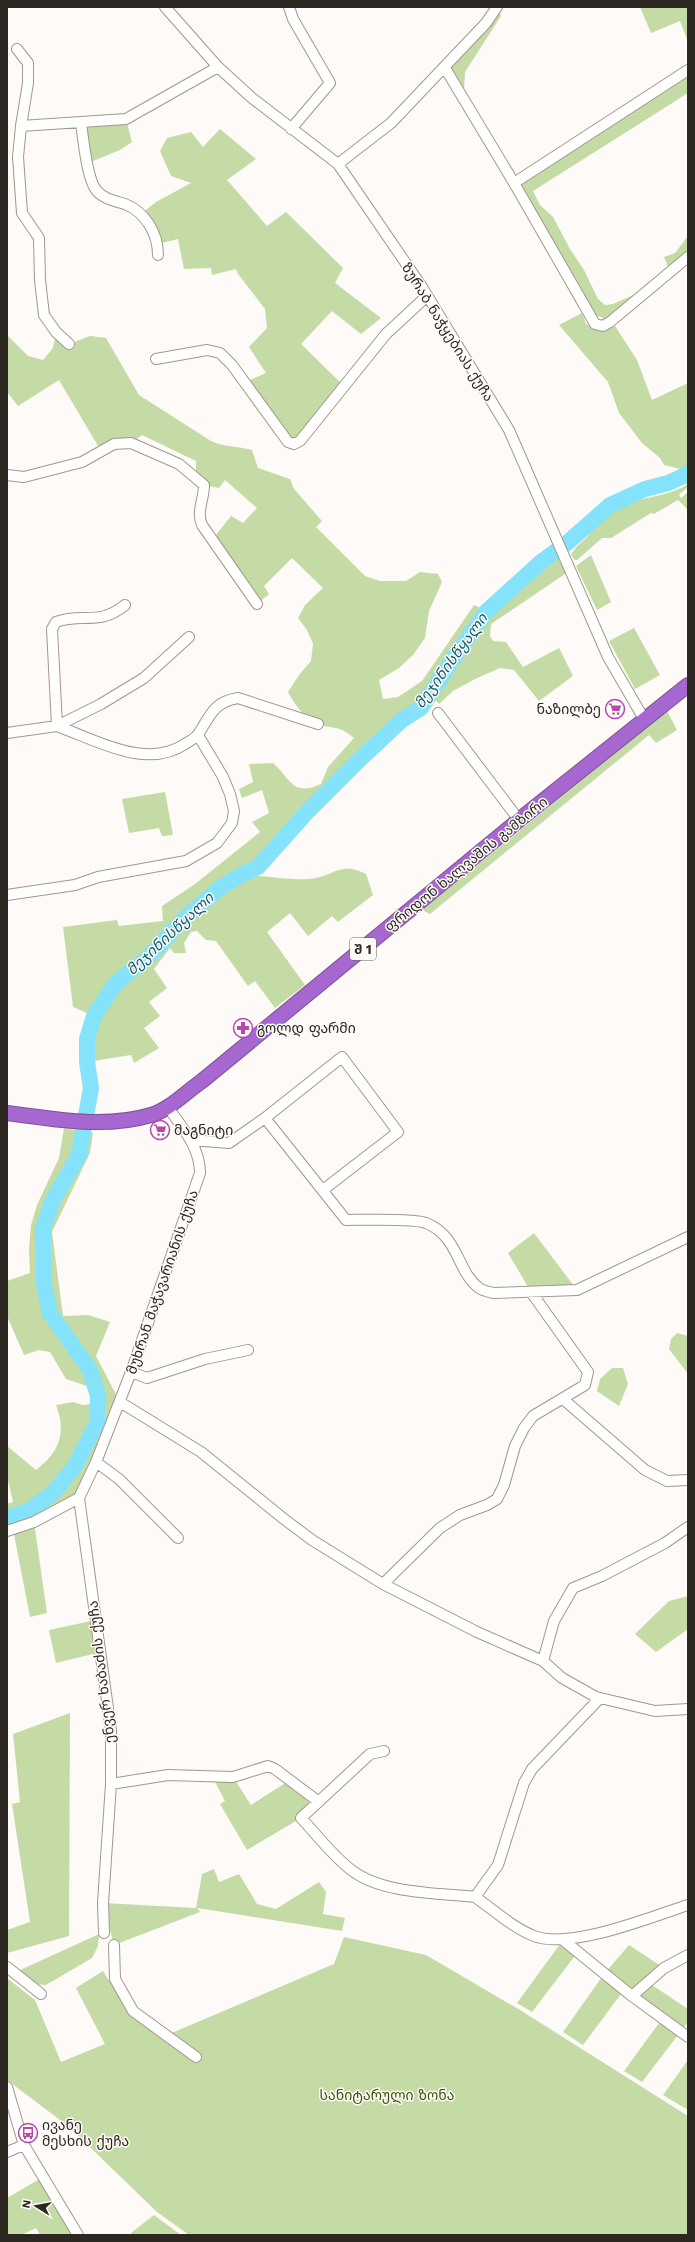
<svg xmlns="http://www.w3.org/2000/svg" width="695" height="2242" font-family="'Work Sans','Noto Sans Georgian',sans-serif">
<rect width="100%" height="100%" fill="#fdfaf7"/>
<path fill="#c4dba6" d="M640 7H688V42L680 21 651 33Z
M499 11 501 16 465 72 464 90 451 67Z
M688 75V93L533 191 540 205 553 217 570 249 584 270 598 299 605 305 613 304 642 291 632 301 605 319 596 315 518 183Z
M126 119 132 142 120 150 88 163 81 123Z
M220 129 256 159 227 180 267 226 286 212 343 268 335 283 381 318 361 334 332 311 301 344 344 386 294 444 245 382 266 373 249 347 267 328 265 309 238 274 236 269 212 275 211 268 184 269 178 239 158 244 142 213 156 202 191 183 171 176 160 151 167 138 191 132 203 147Z
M688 236V250L668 267 664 257 675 253Z
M582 313 586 324 604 332 615 326 637 360 652 400 688 383V471L664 465 660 458 642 443 619 413 608 382 559 325Z
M56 332 69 344 90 336 106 338 139 395 211 441C224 447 237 446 252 450L258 468 290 479 294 489 322 521 316 527 365 576 380 581H406L420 572 438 574 442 582 429 611 425 638 413 655 399 668 379 680 383 699 398 697 422 681 474 605 487 611 489 615 560 555 568 572 491 624 490 636 493 641 506 642 523 667 559 648 573 676 539 701 514 670 500 668 475 679 453 691 439 704 430 694 421 708 402 720 308 811 258 867V876C274 877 291 880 307 879 333 878 339 860 366 874L373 895 338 922 332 916 308 936 290 913 267 932 305 985 275 1008 255 981 248 986 216 941 206 940 197 931 191 932 184 943 186 953H174L170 948 154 969 167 988 149 1002 160 1016 144 1028 159 1048 134 1063 131 1055 87 1062V1039L94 1016 73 1007 63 927 117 920 119 926 163 921 162 906 195 884 260 832 252 822 269 813 262 790 242 798 239 789 253 782 249 764 273 763C291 779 292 797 321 784L328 767 354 738C340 726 336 729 320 725 306 720 294 704 288 692L299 675 311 661 313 644 307 630 298 618 305 605 323 588 292 558 264 586 269 594 257 604 212 540 231 516 243 523 257 508 225 480 219 488 204 485 196 476V461L142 435 131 443 101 451 59 380 18 406 7 392V335L28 356 43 360 53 348Z
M688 484V487L679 495 681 498 688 492V510L678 500 654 514 651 513 611 538H602L577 560H575L571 555C575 547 581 543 587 537 593 530 598 522 605 516 626 496 664 500 688 484Z
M591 555 611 602 597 610 576 566Z
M634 628 660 675 635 689 609 641Z
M667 711 677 730 656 743 649 735 430 914 422 910Z
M165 792 173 835 162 836 159 828 129 833 122 799Z
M64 1128 93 1133 90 1153 52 1232 63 1316 88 1315 110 1322 96 1356 120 1402 79 1498 34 1522 47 1613 30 1617 13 1529 7 1531V1504L13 1502 7 1476V1446L36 1470C59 1452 67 1433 56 1405L73 1402 83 1405 92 1404 87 1386 66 1379 50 1352 39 1350 24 1355 7 1316V1281L30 1273 29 1249 31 1225 37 1205 59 1158Z
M534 1233 577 1290 531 1292 508 1253Z
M677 1333 688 1336V1374L669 1349 671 1339Z
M612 1368H623L628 1384 619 1406 597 1391 600 1379Z
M688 1596V1629L656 1652 635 1634 669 1601Z
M96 1620 101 1652 56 1663 49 1630Z
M70 1713 69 1936 7 1953V1930L30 1922 12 1804 20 1802 13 1734Z
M212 1776 233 1777 251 1805 290 1780 319 1802 301 1818 247 1850 220 1804 225 1801Z
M214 1869 219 1882 239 1874 257 1904 276 1909 319 1882 326 1892 323 1914 345 1918 342 1931 197 1908 200 1912 114 1945 103 1903 196 1908 202 1874Z
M99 1934 98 1946 92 1958 46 1985 35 1984 18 1971Z
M344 1937 426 1955 520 2010 688 2116V2235H189L157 2212 68 2126 7 2080V1978L35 2000 61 2062 105 2044 76 1988 103 1971 130 2014 160 2038 334 1964Z
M563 1940 577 1953 532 2012 517 2003Z
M629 1945 664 1968 649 1983 688 2009V2022L642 2082 624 2071 662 2019 624 1990 583 2045 563 2032 604 1974Z
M688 2060V2110L663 2095Z
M43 2177 78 2235H40L36 2228 21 2235H7V2198Z
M154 2215 181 2235H132L131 2233Z"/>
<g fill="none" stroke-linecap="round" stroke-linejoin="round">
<path stroke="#84e2fa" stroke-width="16" d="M7 1518 30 1510 53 1493 75 1466 97 1423 98 1396 90 1370 50 1313 44 1285 43 1228 53 1200 79 1155 91 1088 87 1062V1039L94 1016 116 983 145 960 186 917 220 888 241 875 258 867 308 811 356 763 402 720 421 708 455 656 487 611 541 562 567 543 610 505 645 489 668 483 688 474"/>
<g stroke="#a49789" stroke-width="12">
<path id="minor" d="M165 7 218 67 252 98 338 164 422 287 509 430 608 657 644 719
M289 7 293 19 330 83 291 129
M17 49 28 63V83L21 126
M445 68 514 183 595 324 603 326 610 322 688 257
M81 123C83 137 87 181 97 191 104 199 115 201 125 204 145 212 158 233 158 255
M338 164 391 123 486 23 497 7
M514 183 688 70
M69 344 56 332 44 315 40 280 39 238 22 213 18 157 21 126 126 119 218 67
M156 359 207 350 220 353 232 365 288 442 294 444 300 441 386 334 427 296
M7 475 24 477 82 462 114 444 131 443 179 464 204 485C204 500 196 511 202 525L257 604
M125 605C98 627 83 612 56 622L52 629 57 726C96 740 146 770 185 744 190 741 196 738 199 733 211 714 214 702 238 698L318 724
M438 713 519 820
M7 733 57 726 101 704 144 678 189 637
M7 895 75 885 98 877 186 861 217 843 232 823 234 811 230 794 223 777 198 735
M265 1118 346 1220C361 1220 415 1218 426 1223 459 1236 457 1272 479 1288 483 1291 489 1292 494 1293L577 1290 688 1237
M191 1140 229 1143 265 1118 342 1057 398 1132 323 1190
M131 1372 147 1378 205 1359 248 1350
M563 1399 645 1470 667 1481 688 1480
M120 1402 201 1452 284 1519 312 1540 383 1584 477 1632 543 1661 562 1678 596 1697 655 1711 688 1709
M96 1462 119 1479 178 1538
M79 1498 111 1730V1784L103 1903 104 1933
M7 1531 34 1522 79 1498 96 1462 131 1372 200 1173C200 1147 182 1127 167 1106
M383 1584 440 1528 460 1515 487 1505 497 1499 504 1485 515 1446 524 1428 533 1416 585 1385 588 1372 531 1292
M543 1661 554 1621 573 1588 602 1576 665 1543 688 1527
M384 1751 370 1754 301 1818C317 1835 332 1855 350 1869 381 1894 437 1893 475 1897L498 1865 524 1783 532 1769 600 1698
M111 1784 168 1775 233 1777 268 1766 275 1769 319 1802
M475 1897C494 1910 513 1928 534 1936 570 1950 651 1917 688 1905
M563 1940 632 1996 664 1968 688 1955
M114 1945 115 1979 133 2011 196 2057
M7 1967 41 1994
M632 1996 688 2037
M7 2087 24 2145 78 2235
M7 2152 24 2145"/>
</g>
<g stroke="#7c5193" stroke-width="16">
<path id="highway" d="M7 1113C54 1119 104 1129 151 1115 169 1110 186 1092 202 1081L519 820 688 685"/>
</g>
<use href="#minor" stroke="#fff" stroke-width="10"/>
<use href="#highway" stroke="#a767d1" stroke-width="14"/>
</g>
<defs>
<g id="supermarket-ring" transform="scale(1)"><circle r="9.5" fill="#fdfaf7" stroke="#b54aac" stroke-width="1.5"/><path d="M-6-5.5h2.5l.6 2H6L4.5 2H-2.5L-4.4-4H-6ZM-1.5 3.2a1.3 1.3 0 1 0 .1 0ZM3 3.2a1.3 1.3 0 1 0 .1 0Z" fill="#b54aac"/></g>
<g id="pharmacy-ring" transform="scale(1)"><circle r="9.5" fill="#fdfaf7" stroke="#b54aac" stroke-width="1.5"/><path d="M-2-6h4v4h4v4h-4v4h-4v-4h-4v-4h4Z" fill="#b54aac"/></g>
<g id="bus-ring" transform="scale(1)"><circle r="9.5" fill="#fdfaf7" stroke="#b54aac" stroke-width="1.5"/><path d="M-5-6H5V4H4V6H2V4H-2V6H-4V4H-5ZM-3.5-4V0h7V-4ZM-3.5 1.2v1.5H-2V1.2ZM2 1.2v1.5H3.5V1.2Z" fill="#b54aac"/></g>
</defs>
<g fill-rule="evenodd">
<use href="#supermarket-ring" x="615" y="709"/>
<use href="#pharmacy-ring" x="243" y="1028"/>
<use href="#supermarket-ring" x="160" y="1130"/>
<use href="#bus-ring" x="28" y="2133"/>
</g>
<g text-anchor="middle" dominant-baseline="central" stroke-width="3" stroke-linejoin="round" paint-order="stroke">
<rect fill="#fdfaf7" stroke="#6b6661" stroke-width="1" x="350" y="938" width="26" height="22" rx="3"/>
<g font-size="13" font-weight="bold" fill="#2c2721">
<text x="363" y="949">შ 1</text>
</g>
<g font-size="14" fill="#2c2721" stroke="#fdfaf7">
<text transform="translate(448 332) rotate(58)">ზურაბ ნაჭყებიას ქუჩა</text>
<text transform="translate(466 864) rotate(-39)">ფრიდონ ხალვაშის გამზირი</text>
<text transform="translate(162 1282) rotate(-71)">მუხრან მაჭავარიანის ქუჩა</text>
<text transform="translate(101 1672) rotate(-97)">ენვერ ხაბაძის ქუჩა</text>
</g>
<g font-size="14" fill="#2c2721" stroke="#fdfaf7" text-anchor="start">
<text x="601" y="709" text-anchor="end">ნაზილბე</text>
<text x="257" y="1028">გოლდ ფარმი</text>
<text x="174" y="1130">მაგნიტი</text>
<text x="42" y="2125">ივანე<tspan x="42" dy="16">მესხის ქუჩა</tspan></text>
</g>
<g font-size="14" fill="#3b5307" stroke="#fdfaf7">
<text x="387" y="2095">სანიტარული ზონა</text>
</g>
<g font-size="15" font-style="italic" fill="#0b5d6d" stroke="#fdfaf7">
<text transform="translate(451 661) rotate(-54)">მეჯინისწყალი</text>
<text transform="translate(170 934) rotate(-43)">მეჯინისწყალი</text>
</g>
</g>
<rect width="695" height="2242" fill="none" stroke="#2c2721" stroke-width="16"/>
<g transform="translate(36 2206) rotate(281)" stroke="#fdfaf7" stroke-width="3" paint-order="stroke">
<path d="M0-3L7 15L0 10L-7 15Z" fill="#2c2721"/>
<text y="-6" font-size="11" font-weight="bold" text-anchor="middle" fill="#2c2721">N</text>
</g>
</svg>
